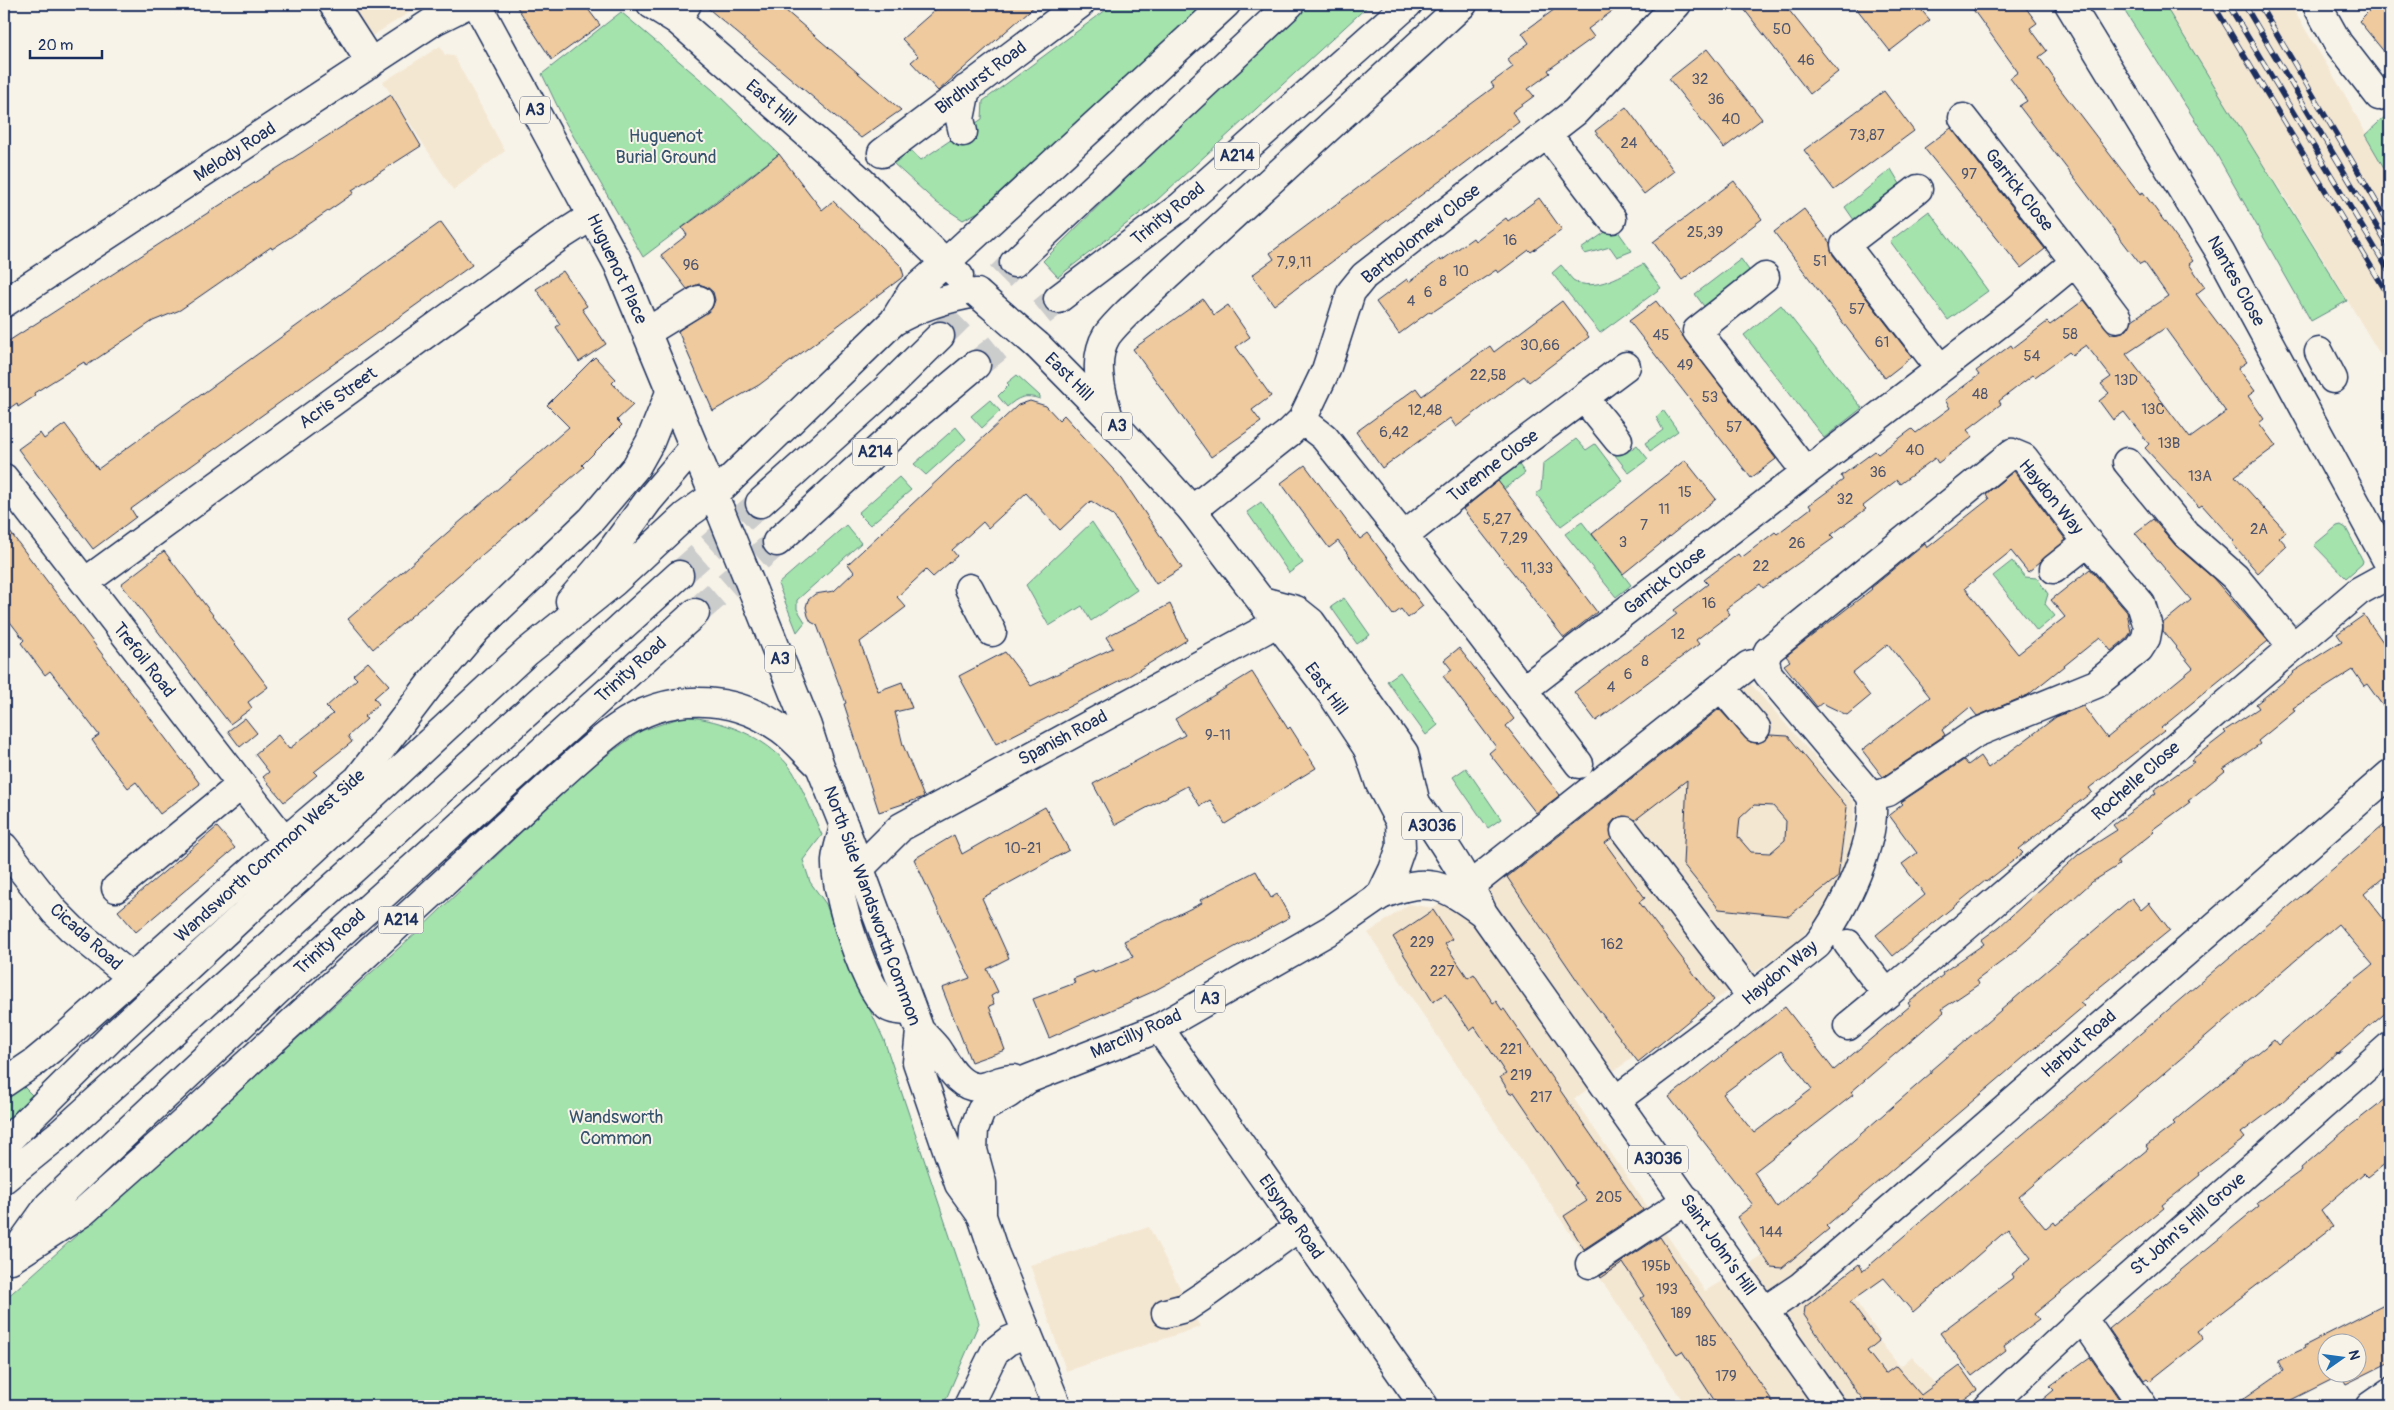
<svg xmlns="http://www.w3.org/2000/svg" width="2394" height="1410" font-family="Pangolin,sans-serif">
<rect width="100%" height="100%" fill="#f7f3e8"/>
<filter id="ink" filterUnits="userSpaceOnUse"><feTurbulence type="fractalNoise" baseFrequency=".02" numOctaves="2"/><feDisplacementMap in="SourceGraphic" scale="10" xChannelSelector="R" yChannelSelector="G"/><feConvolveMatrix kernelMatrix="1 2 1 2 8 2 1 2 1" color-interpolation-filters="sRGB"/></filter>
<g filter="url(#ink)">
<path fill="#f4e7d2" d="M340 4H423L364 41Z
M2140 4H2290L2345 95 2390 178V371L2281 190Z
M440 46 445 55 454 56 505 151 453 190 383 82Z
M1735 666 1854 802V852L1840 889 1798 942 1574 1099 1705 1291 1768 1253 1793 1229 1850 1302 1854 1299 1879 1334 1876 1336 1900 1367 1912 1356 1953 1406H1686L1368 933 1409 904 1434 908Z
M1149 1227 1200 1327 1066 1371 1030 1265Z"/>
<path fill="#a4e3ac" stroke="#608985" d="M1114 4H1209L980 211 963 220 937 203 893 163 908 148 921 160 982 119 983 101Z
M1310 4H1370L1156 201 1058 277 1043 261 1176 129Z
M2120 4H2164L2347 301 2311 321 2213 148Z
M621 12 713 90 779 154 643 257 564 120 542 74Z
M2390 112V178L2365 135Z
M1891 169 1900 184 1854 220 1845 207Z
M1929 211 1988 291 1948 320 1890 241Z
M1614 226 1632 251 1617 257 1610 247 1585 254 1581 249Z
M1741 259 1751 273 1706 309 1695 294Z
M1643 264 1661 288 1600 333 1552 273 1561 265C1565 269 1569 276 1573 280 1594 294 1625 273 1643 264Z
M1781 305 1862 408 1824 438 1744 335Z
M1017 375 1040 396V399C1025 394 1018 397 1007 407L998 396 1009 385 1007 383Z
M990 400 1000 411 982 428 971 416Z
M1663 410 1678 431 1650 451 1645 443 1663 430 1656 417Z
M956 427 966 439 926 475 914 464Z
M1576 439 1586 450 1595 444 1623 481 1561 526 1536 494 1541 490 1543 464Z
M1619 444 1626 453 1637 445 1648 459 1629 473 1611 450Z
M1517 462 1525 473 1504 489 1495 478Z
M899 477 911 490 870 525 858 513Z
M1261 502 1303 563 1289 573 1247 512Z
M1092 522 1137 590 1091 621 1082 606 1049 626 1026 585Z
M1582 522 1631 585 1616 597 1565 534Z
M846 525 861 543 797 600V609L805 622 797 632 778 584Z
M2341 525 2346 528 2363 561 2362 564 2346 578 2314 545 2337 526Z
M2012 561 2025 577 2037 578 2048 594 2045 604 2055 616 2037 631 1993 576Z
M1344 598 1370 635 1357 644 1331 607Z
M1400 672 1438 725 1426 735 1387 681Z
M685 716C723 721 763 735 788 765 799 777 814 818 822 835L803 860 810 882 826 904 850 973 870 1010 884 1040 979 1323 943 1406H4V1300L418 931 586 770 641 731Z
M1466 768 1501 819 1488 828 1453 777Z
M23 1086 33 1096 4 1125V1099Z"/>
<path fill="#eeca9e" stroke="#1b2f5e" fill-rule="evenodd" d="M515 4H584L600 25 552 60Z
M703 4H778L901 110 861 138Z
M942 4H1037L938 91 911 62 918 56 902 39Z
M1562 4H1622L1588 29 1594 37 1548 70 1550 73 1528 89 1534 96 1512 112 1519 122 1274 305 1252 275 1274 259 1270 253 1494 87 1491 83 1513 67 1507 59 1529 43 1522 33Z
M1740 4H1784L1838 72 1810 94Z
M1853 4H1916L1930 20 1890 51Z
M1969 4H2023L2037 23 2030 28 2047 51 2039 57 2055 80 2054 81 2140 194 2143 192 2193 261 2189 264 2205 287 2196 294 2247 362 2238 368 2255 391 2248 396 2264 419 2259 423 2276 446 2235 476 2286 532 2279 537 2287 546 2258 573 2232 543 2234 541 2202 505 2199 507 2145 448 2149 444 2124 412 2113 420 2099 401 2109 393 2101 384 2111 377 2086 345 2072 355 2069 352 2035 377 2033 375 1999 401 2001 404 1967 430 1973 437 1938 463 1935 458 1900 484 1897 480 1863 506 1866 509 1831 535 1834 538 1763 588 1760 584 1726 609 1730 614 1696 640 1699 644 1596 721 1574 692 1677 614 1674 610 1708 584 1704 580 1738 554 1741 558 1775 532 1777 534 1811 508 1809 505 1843 480 1841 476 1875 451 1878 454 1912 429 1916 433 1950 408 1945 400 1979 375 1976 371 2011 345 2013 348 2047 322 2050 325 2084 300 2111 334 2119 333 2127 330 2132 320 2168 296 2144 262 2140 264 2019 106 2027 101 2010 78 2018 72ZM2165 328 2226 412 2190 438 2126 354Z
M2376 4H2390V59L2359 21Z
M1707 49 1762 119 1724 148 1669 79Z
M1884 91 1914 131 1834 190 1804 150Z
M391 95 421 146 352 190 354 193 289 238 272 249 271 247 180 310 153 321 86 366 84 362 34 393 35 396 18 407 17 403 4 412V344Z
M1626 107 1674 171 1644 194 1595 131Z
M1951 128 2045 249 2021 268 1924 148Z
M779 154 822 210 833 201 901 266 904 276 759 385 713 411 678 331 712 308 715 300 713 292 707 287 699 284 687 289 661 255 687 235 682 228 730 193Z
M1734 181 1762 219 1682 280 1653 242Z
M1539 198 1562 230 1531 252 1529 250 1498 273 1496 270 1431 313 1430 311 1399 334 1376 302 1407 279 1409 282 1440 259 1441 261 1473 238 1475 241 1506 218 1508 221Z
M1804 209 1830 243 1833 255 1912 357 1885 378 1774 232Z
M441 222 472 265 131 509 136 517 93 549 18 449 40 433 44 439 65 424 98 469Z
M563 271 587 306 582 309 606 344 579 362 556 327 560 324 536 289Z
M1203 299 1214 315 1228 305 1250 337 1236 347 1271 396 1252 410 1261 422 1211 457 1133 349Z
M1562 301 1589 337 1529 382 1524 376 1456 427 1450 418 1382 468 1356 432 1416 388 1422 396 1490 346 1494 352Z
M1656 301 1776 459 1751 478 1629 321Z
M595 357 616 379 612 383 633 405 617 420 622 425 582 465 584 467 373 649 348 619 569 427 547 405Z
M1030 401 1046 406 1059 420 1064 415 1122 479 1182 568 1156 584 1113 515 1091 501 1060 530 1026 493 988 528 983 522 952 550 957 556 933 577 926 570 897 597 906 607 860 642 878 691 902 682 912 708 895 712 903 745 924 797 879 812 844 704 846 703 817 625 811 622 808 616 806 607 808 600 815 594 834 591 854 572 848 564 1018 405Z
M1685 460 1716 499 1623 574 1592 534Z
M1305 465 1360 539 1368 533 1423 606 1408 618 1401 609 1393 615 1338 541 1329 548 1281 483Z
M2014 471 2066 540 2028 572 2011 551 1965 588 2018 654 2065 617 2051 600 2090 569 2127 612 2131 632 2127 638 2111 651 2100 637 2028 695 1977 716 1970 707 1942 730 1945 735 1883 777 1862 750 1930 697 1888 644 1852 673 1870 696 1847 715 1822 703 1817 707 1784 665 1790 661 1786 656 1872 589 1871 588 1925 544 1927 548 1989 499 1986 494Z
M1498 481 1597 612 1564 638 1463 509Z
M2153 519 2176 546 2213 578 2268 641 2161 728 2164 731 2089 788 2092 792 2019 849 2023 853 1986 882 1985 881 1893 956 1876 935 1925 895 1902 864 1917 853 1889 815 1903 804 1901 802 1964 760 1968 765 1980 756 1988 768 2056 717 2083 706 2107 738 2193 668 2163 631V623L2191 600 2135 533Z
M4 524 200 784 160 814 136 782 128 788 103 756 92 740 99 735 50 671 45 675 21 643 24 640 4 614Z
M164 551 268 687 248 702 252 708 230 724 121 584Z
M1170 604 1187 640 1129 676 996 744 959 676 1005 652 1031 686 1113 648 1106 637Z
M2364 615 2390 652V716L2367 684 2364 686 2353 670 2293 708 2295 711 2258 741 2260 744 2223 769 2225 771 2188 801 2190 802 2152 830 2154 832 2117 861 2119 865 2092 882 2008 957 1977 980 1979 984 1942 1009 1944 1012 1851 1092 1853 1095 1754 1172 1777 1207 1931 1073V1070L2132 898 2141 910 2149 903 2170 930 2080 1003 2084 1006 1826 1226 1829 1229 1806 1248 1782 1268 1771 1267 1737 1217 1753 1205 1669 1097 1785 1007 1834 1070 1910 1006 1908 1003 1943 975 1942 973 1984 944 1981 940 2000 926 2079 854 2117 830 2113 825 2156 793 2154 790 2194 762 2191 760 2226 733 2224 731 2259 708 2256 704 2294 673 2293 672 2342 641 2337 634ZM1782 1050 1812 1089 1754 1133 1723 1094Z
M1459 648 1514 719 1506 726 1560 795 1536 813 1489 753 1496 747 1443 676 1452 670 1444 660Z
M368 662 389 685 374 698 379 704 364 717 367 719 348 736 352 742 314 772 317 775 284 802 263 777 269 772 255 754 278 735 289 749 313 730 333 714 326 707 357 679 353 675Z
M1252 672 1288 729 1290 727 1316 768 1225 824 1210 800 1200 806 1187 786 1115 825 1093 784 1185 735 1175 719Z
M1719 709 1750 742 1759 743 1770 735 1788 736 1847 807 1838 877 1789 916 1719 909 1683 864 1687 780 1635 820 1623 816 1615 819 1610 825 1612 838 1605 843 1645 898 1639 902 1714 1000 1638 1062 1581 986 1507 877ZM1754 805 1773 806 1786 821 1785 840 1770 853 1751 852 1738 837 1740 818Z
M245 718 257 733 240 747 228 731Z
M1045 807 1069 850 982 898 1009 958 987 969 998 992 991 996 994 1004 989 1006 1005 1050 971 1062 942 988 970 978 914 859 954 835 962 854Z
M2390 820V872L2364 894 2390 927V1009L2338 1054 2337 1053 2281 1103 2241 1133 2245 1138 2199 1173 2200 1175 2162 1205 2164 1208 2034 1314 2039 1320 2004 1346 2006 1350 1972 1376 1940 1333 2014 1277 2012 1274 2031 1258 2008 1229 1913 1312 1884 1278 1850 1302 1879 1341 1867 1351 1885 1374 1896 1366 1921 1395 1960 1366 1977 1390 1955 1406H1869L1855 1390 1804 1315 1805 1307 1859 1264 1863 1271ZM2338 924 2373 965 2335 995 2278 1045 2274 1040 2188 1109 2173 1122 2175 1124 2146 1146 2148 1149 2056 1225 2054 1222 2046 1229 2019 1197Z
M217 827 235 848 136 932 118 911Z
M1256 871 1271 898 1277 894 1290 917 1152 992 1049 1038 1033 999 1075 983 1073 979 1093 971 1094 973 1133 957 1124 941 1202 903 1200 900Z
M1433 910 1452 939 1445 944 1468 978 1474 974 1493 1003 1496 1001 1502 1010 1504 1009 1643 1210 1584 1249 1564 1216 1587 1201 1574 1185 1576 1183 1514 1092 1510 1094 1500 1077 1506 1074 1475 1027 1470 1031 1445 994 1433 1002 1393 937Z
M2390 1095V1160L2368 1177 2364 1173 2321 1210 2333 1227 2197 1331 2203 1339 2150 1381 2147 1378 2144 1380 2109 1329 2259 1206 2257 1203 2302 1170 2301 1168 2344 1131Z
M1660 1237 1690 1283 1776 1406H1718L1682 1351 1677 1354 1665 1337 1641 1298 1644 1296 1623 1263 1601 1278 1600 1276Z
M2390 1302V1362L2346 1384 2341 1375 2291 1400 2296 1406H2233L2283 1371 2278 1361 2305 1348 2304 1346ZM2326 1342H2356V1372H2326Z
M2090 1357 2119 1399 2109 1406H2035L2054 1390 2050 1386Z"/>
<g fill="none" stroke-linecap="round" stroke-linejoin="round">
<path stroke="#cbcccc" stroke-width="28" stroke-dasharray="28 14" stroke-linecap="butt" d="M940 336 1014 263
M976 365 1058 299
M679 575 760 503
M695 613 777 542"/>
<g stroke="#1b2f5e" stroke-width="31">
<path id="minor" d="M333 4 371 63
M2069 4 2220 252 2390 566
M2319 4 2318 7 2338 43 2379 96
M677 20 687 4
M1963 118 2075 262
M963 132 960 119 966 89
M1548 135 1612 219
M882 153 1080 4
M1918 189 1845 245 1940 368
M1765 277 1697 331 1806 472 2013 313 2075 262 2117 318
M4 303 434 21 468 4
M647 332 699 300
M2319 352 2333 379
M1584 398 1618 440
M1302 420 1324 437 1462 610 1579 764
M2012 453 2024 458 2082 535 2141 604 2148 627 2146 638 2139 649 2096 684 1976 733 1888 792 1871 796 1768 674 1765 661 1768 651Z
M2127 462 2186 534 2235 577 2293 647
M4 478 285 841
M1192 510 1290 432 1302 420 1326 370 1351 292 1364 276 1575 112 1677 4
M1404 536 1491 467 1626 366
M2054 569 2088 542
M85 582 559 237 592 216
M969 588 992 632
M1262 601 1296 610 1311 622 1404 753 1416 804
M1721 687 1756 728
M1523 690 1806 472
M844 826C842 837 837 849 836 860 834 888 865 995 890 1008 895 1011 906 1010 912 1012
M1625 831 1751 996
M4 847 55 912 72 929 133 978
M860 868 901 827 1277 623
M1471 885 1749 665 1765 661
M116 888 241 785
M1848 944 1887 994 2293 647 2359 591 2390 574
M1848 1026 1887 994
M1159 1028 1424 1406
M4 1083 35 1062 58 1043 285 841 358 779 431 683 476 630 592 519 636 467 650 442 671 390
M1616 1100 1723 1020 1817 945C1843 912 1879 838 1871 796
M1590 1264 1687 1200
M1764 1311 1801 1286 1902 1199 2390 774
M1166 1313 1185 1308 1203 1296 1299 1227
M2083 1319 2143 1406
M968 1406 995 1351 1008 1341 1027 1333
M1989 1406 2097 1305 2390 1046
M2370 1406 2390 1392"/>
</g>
<g stroke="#1b2f5e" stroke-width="31">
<path id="major" d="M1368 749C1396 770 1412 798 1432 826 1451 855 1469 882 1483 913L1831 1406
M1381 895C1430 876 1442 884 1483 913"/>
</g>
<g stroke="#1b2f5e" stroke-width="31">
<path id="highway" d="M477 4 618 264 720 510
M651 4 677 20 859 179 959 276
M1014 263 1290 4
M1058 299 1180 207 1408 4
M895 319 911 293 945 263 1226 4
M1108 415C1101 391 1092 359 1107 335 1113 327 1121 319 1128 312L1463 4
M760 503 882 393 940 336
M777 542 908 422 976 365
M753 591 807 726 820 766 844 826 920 1031 917 1062 959 1184 982 1216 994 1252 1057 1406
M570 601 601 565 648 501 693 448
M920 1031C925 1036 931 1042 936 1048 946 1062 959 1090 981 1087 994 1085 999 1079 1014 1079
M4 1144 114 1035 527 652 614 582 685 516 713 496 893 322C920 306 946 298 977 293
M4 1179 62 1132 679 575
M982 1216V1183L973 1150 974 1129 981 1111 985 1107 1008 1094 1028 1079 1159 1028 1332 929 1381 895 1393 870 1401 847 1400 822 1380 784 1368 749 1331 693 1192 510 1109 418 1038 346
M19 1247 49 1205 278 990 695 613
M11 1259 83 1212 172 1133 552 783C573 765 594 744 617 728 667 693 731 693 781 729 795 739 807 754 820 766"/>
</g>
<use href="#minor" stroke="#f7f3e8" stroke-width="28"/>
<use href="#major" stroke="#f7f3e8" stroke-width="28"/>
<use href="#highway" stroke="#f7f3e8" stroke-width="28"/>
<g stroke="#1b2f5e" stroke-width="5.5">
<path id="rail" d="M2213 4 2390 298
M2228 4 2390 273
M2244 4 2390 249
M2259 4 2390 225"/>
</g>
<use href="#rail" stroke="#f7f3e8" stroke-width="4" stroke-dasharray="11" stroke-linecap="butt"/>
<g stroke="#1b2f5e" stroke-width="31" stroke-linecap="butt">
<path id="highway-bridge" d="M977 293 1038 346
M720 510 753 591"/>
</g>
<use href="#highway-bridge" stroke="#f7f3e8" stroke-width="28"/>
</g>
</g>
<g text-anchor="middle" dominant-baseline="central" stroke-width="4" stroke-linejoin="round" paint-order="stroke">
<g font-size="15" fill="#50566e">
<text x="1782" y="29">50</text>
<text x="1806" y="60">46</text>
<text x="1700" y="79">32</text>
<text x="1716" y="99">36</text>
<text x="1731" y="119">40</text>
<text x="1867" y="135">73,87</text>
<text x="1629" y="143">24</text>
<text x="1969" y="174">97</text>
<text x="1705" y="232">25,39</text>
<text x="1510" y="240">16</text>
<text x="1820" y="261">51</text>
<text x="1294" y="262">7,9,11</text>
<text x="691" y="265">96</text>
<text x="1461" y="271">10</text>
<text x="1443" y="281">8</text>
<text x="1428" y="292">6</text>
<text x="1411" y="301">4</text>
<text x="1857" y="309">57</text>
<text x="2070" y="334">58</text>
<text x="1661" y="335">45</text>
<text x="1882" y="342">61</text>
<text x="1540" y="345">30,66</text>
<text x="2032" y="356">54</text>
<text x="1685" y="365">49</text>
<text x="1488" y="375">22,58</text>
<text x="2126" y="380">13D</text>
<text x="1980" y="394">48</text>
<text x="1710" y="397">53</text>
<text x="2153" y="409">13C</text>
<text x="1425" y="410">12,48</text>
<text x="1734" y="427">57</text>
<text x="1394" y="432">6,42</text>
<text x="2169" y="443">13B</text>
<text x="1915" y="450">40</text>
<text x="1878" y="472">36</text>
<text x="2200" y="476">13A</text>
<text x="1685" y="492">15</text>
<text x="1845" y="499">32</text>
<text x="1664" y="509">11</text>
<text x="1497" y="519">5,27</text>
<text x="1644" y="525">7</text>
<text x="2259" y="529">2A</text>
<text x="1514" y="538">7,29</text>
<text x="1623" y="542">3</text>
<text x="1797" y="543">26</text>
<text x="1761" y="566">22</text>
<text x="1537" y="568">11,33</text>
<text x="1709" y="603">16</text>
<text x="1678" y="634">12</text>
<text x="1645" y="661">8</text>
<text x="1628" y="674">6</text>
<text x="1611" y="687">4</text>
<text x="1218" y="735">9-11</text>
<text x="1023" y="848">10-21</text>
<text x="1422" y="942">229</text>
<text x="1612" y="944">162</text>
<text x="1442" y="971">227</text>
<text x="1511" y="1049">221</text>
<text x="1521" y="1075">219</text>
<text x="1541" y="1097">217</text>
<text x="1609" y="1197">205</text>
<text x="1771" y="1232">144</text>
<text x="1656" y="1266">195b</text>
<text x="1667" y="1289">193</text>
<text x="1681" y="1313">189</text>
<text x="1706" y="1341">185</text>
<text x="1726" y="1376">179</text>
</g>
<g fill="#f7f3e8" stroke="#5d6a87" stroke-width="1">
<rect x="520" y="96.5" width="30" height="27" rx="4"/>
<rect x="1214.5" y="142.5" width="45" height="27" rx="4"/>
<rect x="1102" y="412.5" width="30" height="27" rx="4"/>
<rect x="852.5" y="438.5" width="45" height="27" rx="4"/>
<rect x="765" y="645.5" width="30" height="27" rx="4"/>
<rect x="1402" y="812.5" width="60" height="27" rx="4"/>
<rect x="378.5" y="906.5" width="45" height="27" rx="4"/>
<rect x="1195" y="985.5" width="30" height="27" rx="4"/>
<rect x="1628" y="1145.5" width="60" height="27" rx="4"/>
</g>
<g font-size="16" font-weight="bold" fill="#1b2f5e">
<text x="535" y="110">A3</text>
<text x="1237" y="156">A214</text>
<text x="1117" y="426">A3</text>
<text x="875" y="452">A214</text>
<text x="780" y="659">A3</text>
<text x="1432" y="826">A3036</text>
<text x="401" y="920">A214</text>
<text x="1210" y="999">A3</text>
<text x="1658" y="1159">A3036</text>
</g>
<g font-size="18" fill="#1b2f5e" stroke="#f7f3e8">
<text transform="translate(981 78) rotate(-37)">Birdhurst Road</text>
<text transform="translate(771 103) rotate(41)">East Hill</text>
<text transform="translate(235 152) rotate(-33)">Melody Road</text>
<text transform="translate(2019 190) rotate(52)">Garrick Close</text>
<text transform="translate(1168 214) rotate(-39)">Trinity Road</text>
<text transform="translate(1421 234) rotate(-39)">Bartholomew Close</text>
<text transform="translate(617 269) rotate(65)">Huguenot Place</text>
<text transform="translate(2236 281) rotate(61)">Nantes Close</text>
<text transform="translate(1069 377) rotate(45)">East Hill</text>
<text transform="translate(338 398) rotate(-36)">Acris Street</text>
<text transform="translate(1493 466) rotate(-37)">Turenne Close</text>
<text transform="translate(2051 497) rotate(51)">Haydon Way</text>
<text transform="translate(1665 581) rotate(-38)">Garrick Close</text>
<text transform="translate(144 660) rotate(52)">Trefoil Road</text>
<text transform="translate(631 670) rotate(-42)">Trinity Road</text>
<text transform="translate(1326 689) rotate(54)">East Hill</text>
<text transform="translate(1063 738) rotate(-28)">Spanish Road</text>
<text transform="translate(2136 781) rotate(-41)">Rochelle Close</text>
<text transform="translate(270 856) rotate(-42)">Wandsworth Common West Side</text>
<text transform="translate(872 906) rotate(70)">North Side Wandsworth Common</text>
<text transform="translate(86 937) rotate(42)">Cicada Road</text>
<text transform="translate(330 942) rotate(-42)">Trinity Road</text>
<text transform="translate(1780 973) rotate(-39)">Haydon Way</text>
<text transform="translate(1136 1034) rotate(-24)">Marcilly Road</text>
<text transform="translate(2079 1044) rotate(-41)">Harbut Road</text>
<text transform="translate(1291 1217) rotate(55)">Elsynge Road</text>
<text transform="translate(2188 1224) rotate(-41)">St John's Hill Grove</text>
<text transform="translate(1718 1245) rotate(55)">Saint John's Hill</text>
</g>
<g font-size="18" fill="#36536e" stroke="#f7f3e8">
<text x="666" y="136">Huguenot<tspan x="666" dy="21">Burial Ground</tspan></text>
<text x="616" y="1117">Wandsworth<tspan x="616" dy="21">Common</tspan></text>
</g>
</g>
<rect width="2394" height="1410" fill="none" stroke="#f7f3e8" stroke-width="20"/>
<rect x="10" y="10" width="2374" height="1390" fill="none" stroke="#1b2f5e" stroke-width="2" filter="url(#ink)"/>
<g transform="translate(2342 1358) rotate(76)"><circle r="24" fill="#f7f3e8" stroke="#9fa5b1"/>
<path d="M0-4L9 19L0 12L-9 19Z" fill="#1f6fb2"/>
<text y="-8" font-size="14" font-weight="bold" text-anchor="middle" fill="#1b2f5e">N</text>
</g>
<path d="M30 50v8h72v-8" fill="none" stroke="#1b2f5e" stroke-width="2.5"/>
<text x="38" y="50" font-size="15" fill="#1b2f5e" stroke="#f7f3e8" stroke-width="4" paint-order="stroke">20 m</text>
</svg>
